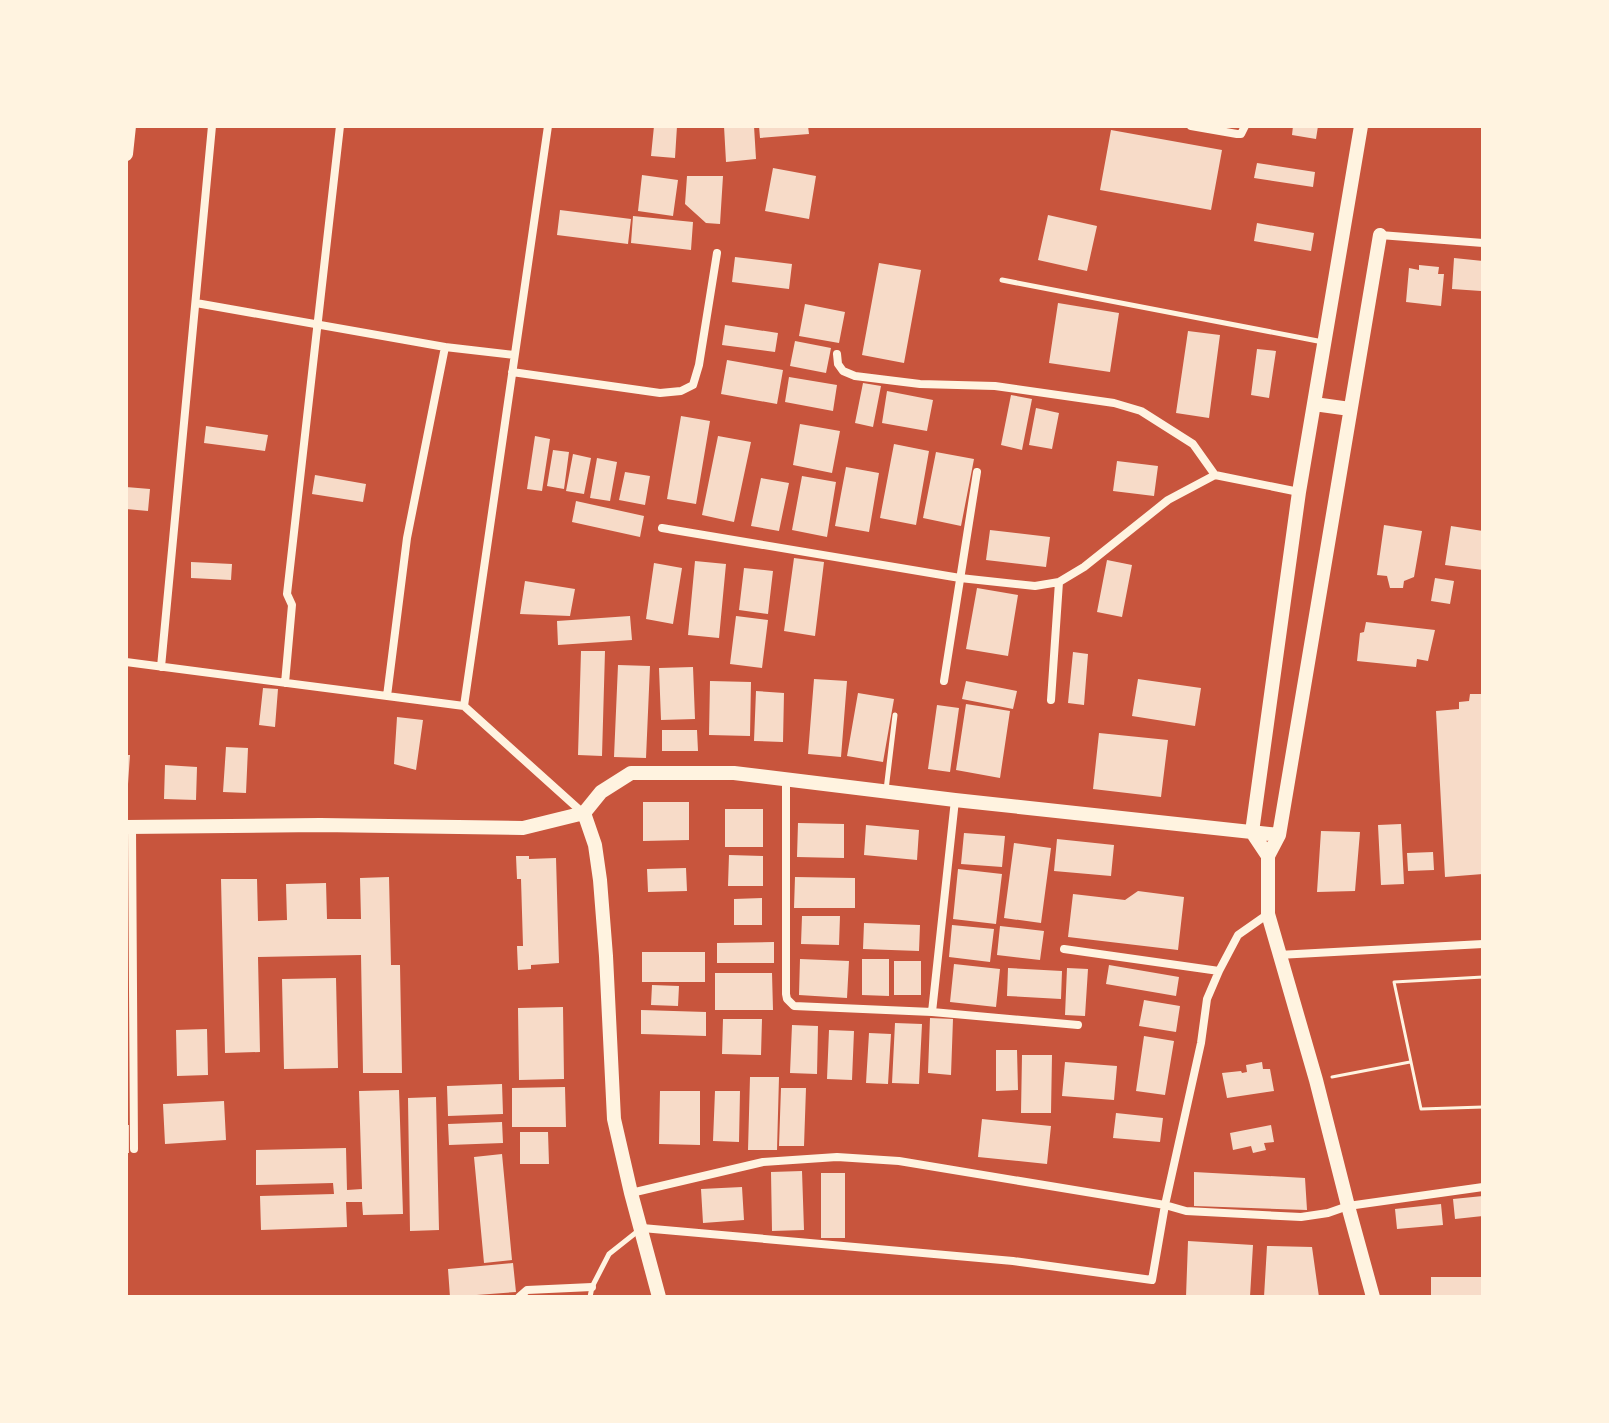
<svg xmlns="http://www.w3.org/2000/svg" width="1609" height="1423" font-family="'PT Sans Narrow',sans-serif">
<rect width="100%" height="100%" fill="#c8553d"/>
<path fill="#f7dbc8" d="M654 126H677L675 158 651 156Z
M724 126H754L756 159 726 162Z
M759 126H808L809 134 760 138Z
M1293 126H1318L1316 139 1292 135Z
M1111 130 1222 150 1211 210 1100 190Z
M1257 163 1315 172 1313 187 1254 178Z
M773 168 816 176 809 219 765 211Z
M642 175 678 180 673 216 638 211Z
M687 176H723L720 224 706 223 685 204Z
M560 210 631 219 628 244 557 235Z
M1048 215 1097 226 1087 271 1038 260Z
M633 216 693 222 691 250 631 243Z
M1257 223 1314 233 1311 251 1254 241Z
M735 257 792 264 789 289 732 282Z
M1454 258 1483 261 1481 291 1452 289Z
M879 263 921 270 904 363 862 355Z
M1419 265 1439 267 1438 274H1444L1441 306 1406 302 1409 268 1419 270Z
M1058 303 1119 313 1110 372 1049 363Z
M805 304 845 312 839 343 799 336Z
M725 325 778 333 775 352 722 345Z
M1188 331 1220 335 1209 418 1176 413Z
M795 341 831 348 826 373 790 366Z
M1257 349 1276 351 1269 398 1251 395Z
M727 360 783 370 777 404 721 394Z
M789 377 837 385 833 411 785 402Z
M863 383 881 386 873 427 855 423Z
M887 391 933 400 927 431 882 423Z
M1011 395 1032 399 1022 450 1001 445Z
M1036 408 1059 413 1052 449 1029 445Z
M681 416 710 421 696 504 667 499Z
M800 424 840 431 832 473 793 465Z
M206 426 268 435 265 451 204 443Z
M535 436 550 439 542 491 527 489Z
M718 436 751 442 734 522 702 515Z
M894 444 929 451 916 525 880 518Z
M553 450 569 452 564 489 547 486Z
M936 452 974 459 961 526 923 518Z
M573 454 591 458 584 494 566 491Z
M597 458 617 462 610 501 590 498Z
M1117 461 1158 466 1154 496 1113 491Z
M846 467 879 473 869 532 835 526Z
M625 472 650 476 645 505 619 500Z
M315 475 366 484 363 502 312 494Z
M802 476 836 482 827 537 792 530Z
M761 478 789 483 779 531 751 526Z
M126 487 150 489 148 511 126 509Z
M576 501 644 516 640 537 572 522Z
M1384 525 1422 531 1414 577 1404 581 1403 588H1390L1387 576 1377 575Z
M1451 526 1483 531V570L1445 565Z
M990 530 1050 537 1046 567 986 560Z
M794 558 824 562 815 636 784 631Z
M1107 560 1132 565 1122 617 1097 612Z
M695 561 726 564 719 638 688 635Z
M191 562 232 564 231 580 191 578Z
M654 563 682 568 673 624 646 619Z
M744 568 773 571 768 614 739 610Z
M1435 578 1454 581 1450 604 1431 601Z
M525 581 575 589 570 616 520 614Z
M977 588 1018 595 1008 656 966 649Z
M630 616 632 640 558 645 557 621Z
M736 616 768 620 762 668 730 664Z
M1366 622 1435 630 1428 661 1417 659 1416 667 1357 661 1360 633 1364 632Z
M581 651H605L602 756 578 755Z
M1073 652 1088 654 1084 705 1068 703Z
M618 665 650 666 646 758 614 757Z
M693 667 695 719 661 720 659 668Z
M814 679 847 681 841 757 808 754Z
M1138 679 1201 688 1195 726 1132 716Z
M710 681 751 682 750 736 709 735Z
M966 681 1017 691 1013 709 962 699Z
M263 688 278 689 275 727 259 725Z
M756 691 784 693 783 742 754 741Z
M858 693 894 699 883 762 847 756Z
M1470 694H1483V874L1445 877 1436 711 1459 709V702L1469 701Z
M966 704 1010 711 1000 778 956 770Z
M937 705 959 708 950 772 928 769Z
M397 717 423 720 416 770 394 764Z
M662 730H697L698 751H662Z
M1099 733 1168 740 1161 797 1093 789Z
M226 747 248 748 246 793 223 792Z
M126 755H130L128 784H126Z
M165 765 197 767 196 800 164 799Z
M643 802H689V840L643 841Z
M725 809H763V847H725Z
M798 823 844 824V858L797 857Z
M1401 824 1404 884 1381 885 1378 825Z
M866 825 919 830 917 860 864 855Z
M1321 831 1360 832 1355 891 1317 892Z
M964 833 1005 836 1002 867 961 864Z
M1057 839 1114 845 1111 876 1054 871Z
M1014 843 1051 848 1041 923 1004 918Z
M1433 852 1434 870 1408 871 1407 853Z
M729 855 763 856V886H728Z
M516 856H529V859L556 858 559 963 531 965V969L518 970 517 946H523L521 879H517Z
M686 868 687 891 648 892 647 869Z
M958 869 1002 874 996 924 953 919Z
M389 877 391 965H400L402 1073H363L361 955 258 957 260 1052 225 1053 221 879H257L258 921 287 920 286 884 326 883 327 919H361L360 878Z
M795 877 855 878V908H794Z
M1138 891 1184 897 1178 950 1068 937 1073 894 1125 900Z
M762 898V925H734V899Z
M802 916H840L839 945 801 944Z
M864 923 920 925 919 951 863 949Z
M952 925 994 929 990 962 949 957Z
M1000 926 1044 931 1040 960 997 955Z
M774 942V963H717V943Z
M642 952H705V982H642Z
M800 959 849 961 847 998 799 995Z
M862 959H889V996L862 995Z
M894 961H921V995H894Z
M954 964 1000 969 996 1007 950 1002Z
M1109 965 1179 977 1176 996 1106 984Z
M1008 968 1062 971 1061 999 1007 996Z
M1067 968 1088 969 1085 1016 1065 1015Z
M715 973H772L773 1010H715Z
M336 978 338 1068 284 1069 282 979Z
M652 985 679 986 678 1006 651 1005Z
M1144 1000 1180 1006 1176 1032 1139 1026Z
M563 1007 564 1079 519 1080 518 1008Z
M641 1010 706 1012V1036L641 1034Z
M930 1018 953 1019 951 1075 928 1073Z
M723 1019H762L761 1055 722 1054Z
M895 1023 922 1024 919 1084 892 1083Z
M792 1025 818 1026 817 1074 790 1073Z
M207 1029 208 1075 177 1076 176 1030Z
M829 1030 854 1031 852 1080 827 1079Z
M869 1033 891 1034 888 1084 866 1083Z
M1144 1036 1174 1041 1165 1095 1136 1091Z
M996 1050H1017L1018 1090 996 1091Z
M1022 1055H1052L1051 1113H1021Z
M1065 1062 1117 1066 1114 1100 1062 1096Z
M1262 1062 1263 1069H1270L1274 1091 1227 1098 1222 1073 1241 1071 1242 1073 1247 1072 1246 1065Z
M750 1077H779L777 1150H748Z
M502 1084 503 1114 448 1116 447 1086Z
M565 1087 566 1127H512V1088Z
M781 1088H806L804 1146H779Z
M399 1090 403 1214 363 1215 362 1202H346L347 1227 261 1230 260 1196 334 1194 333 1183 256 1185V1150L346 1148 347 1190 362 1189 359 1091Z
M660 1091H700V1145L659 1144Z
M715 1091H740L739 1142 713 1141Z
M436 1097 439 1230 410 1231 408 1098Z
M224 1101 226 1140 165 1144 163 1104Z
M1116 1113 1163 1118 1160 1142 1113 1138Z
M982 1119 1051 1126 1047 1164 978 1157Z
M502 1122 503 1143 449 1145 448 1124Z
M126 1125H129V1153H126Z
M1271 1125 1274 1142 1264 1143 1266 1150 1253 1153 1251 1146 1233 1150 1230 1133Z
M520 1132H548L549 1164H520Z
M502 1154 512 1260 484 1263 474 1157Z
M802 1171 804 1230 772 1231 771 1172Z
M1194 1172 1305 1178 1307 1210 1194 1206Z
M821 1173H845V1238H821Z
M742 1187 744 1220 703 1223 701 1189Z
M1483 1196V1216L1455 1219 1453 1199Z
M1441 1204 1443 1225 1397 1229 1395 1209Z
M1188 1241 1253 1245 1250 1297H1186Z
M1267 1246 1312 1247 1319 1297H1264Z
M513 1263 516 1292 450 1297 448 1269Z
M1431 1277H1483V1297H1431Z"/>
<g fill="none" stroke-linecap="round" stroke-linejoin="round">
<path stroke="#fff3e0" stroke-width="3" d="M1483 977 1394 982 1421 1109 1483 1107
M1332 1077 1410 1062"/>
<path stroke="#fff3e0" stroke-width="5" d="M1002 280 1323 342
M886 790 895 715
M590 1297 592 1287 609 1254 638 1231"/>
<path stroke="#fff3e0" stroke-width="8" d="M1191 126 1237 134H1241L1245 126
M1380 235 1483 243
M196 303 445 347 514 355
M837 354 838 364 843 371 855 376 920 384 995 386 1114 403 1141 411 1193 444 1215 475
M512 372 660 393 681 391 693 385 699 365 717 253
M662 528 960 578 1035 586 1059 582 1084 567 1168 500 1215 475 1299 492
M126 662 464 706
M161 667 212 126
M944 681 977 472
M285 683 292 605 287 594 340 126
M387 696 407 538 445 347
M1051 700 1059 582
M464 706 548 126
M464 706 583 813
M786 779V994L787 999 794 1006 932 1012 1078 1025
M132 828 134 1149
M1064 949 1219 971
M1278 955 1483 944
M932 1012 955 800
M631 1193 763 1162 837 1157 899 1161 1165 1205 1186 1211 1301 1217 1328 1213 1348 1206 1483 1187
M642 1228 1013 1261 1152 1280 1165 1205 1201 1043 1207 999 1219 971 1238 935 1268 914
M519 1297 527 1290 592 1287"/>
<path stroke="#fff3e0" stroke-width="14" d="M126 154 129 126
M1314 404 1350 409
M584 813 601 792 631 773H734L955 800 1279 835
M584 813 595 845 600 880 606 956 614 1119 631 1193 659 1297
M126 827 320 825 523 828 584 813
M1268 856 1252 832 1299 492 1361 126
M1373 1297 1348 1206 1316 1080 1268 914V856L1279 835 1380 235"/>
</g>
<rect width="1609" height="1423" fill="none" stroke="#fff3e0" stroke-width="256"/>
</svg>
